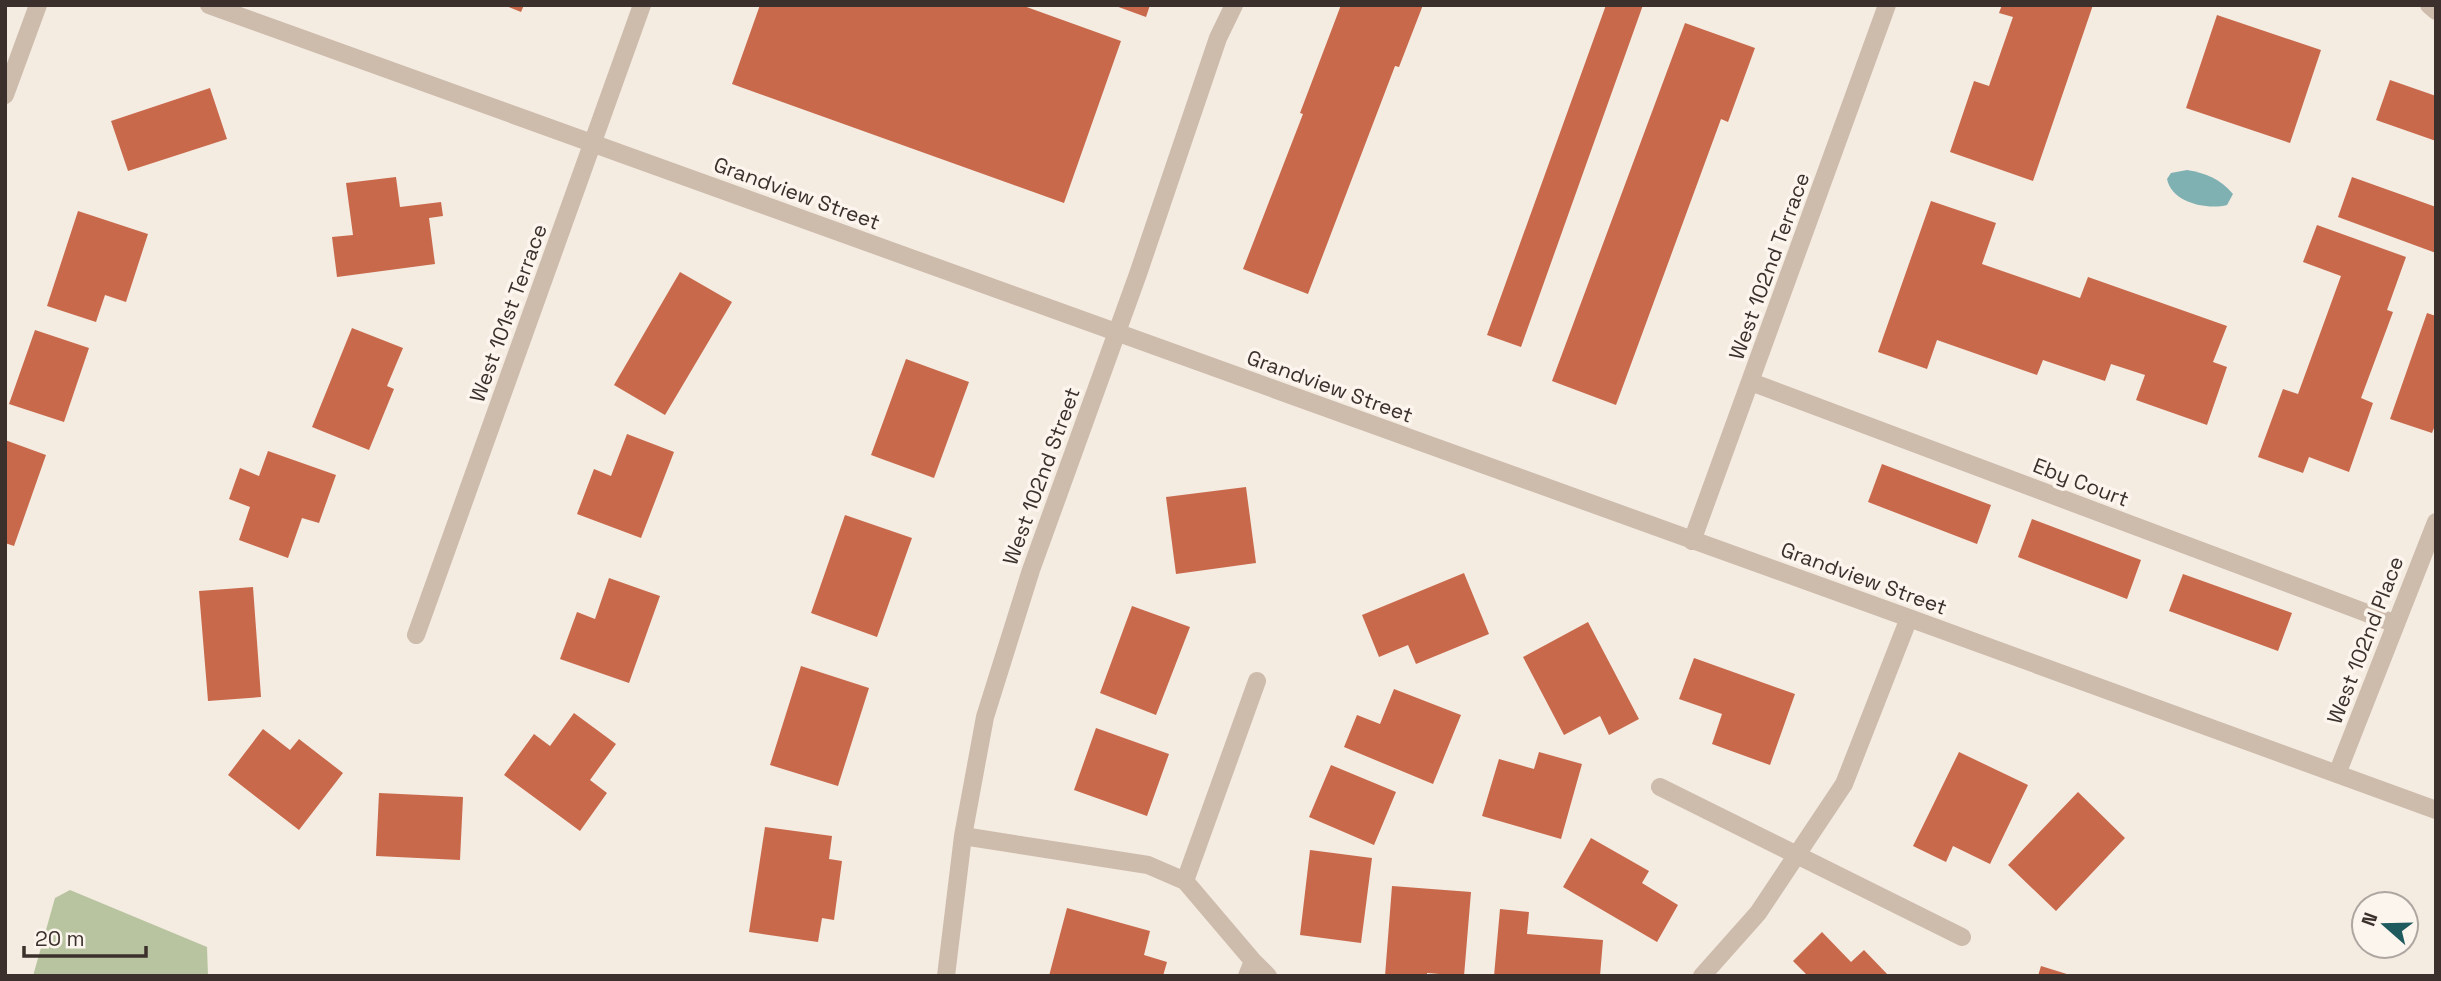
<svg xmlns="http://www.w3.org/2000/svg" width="2441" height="981" font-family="'Space Grotesk',sans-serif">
<rect width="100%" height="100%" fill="#f4ebe1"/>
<path fill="#b8c4a0" d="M70 890 207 947 208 976H33L55 898Z"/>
<path fill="#7fb0b2" d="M2187 170C2206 173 2220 179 2233 194L2227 205C2207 210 2172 203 2167 179L2171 173Z"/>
<path fill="#c8694b" d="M504 5H524L521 12Z
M760 5H1021L1121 41 1064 203 732 84Z
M1113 5H1150L1146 17Z
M1341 5H1423L1399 67 1395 66 1308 294 1243 269 1303 114 1300 113Z
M1606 5H1643L1521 347 1487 335Z
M2002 5H2093L2033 181 1950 152 1974 81 1989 86 2013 17 1999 13Z
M2217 15 2321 50 2290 143 2186 108Z
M1685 23 1755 48 1728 122 1721 119 1616 405 1552 381Z
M2390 80 2436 96V141L2376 120Z
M210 88 227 139 128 171 111 121Z
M396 177 400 207 441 202 443 216 429 218 435 264 337 277 332 237 353 235 346 183Z
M2352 177 2436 207V253L2338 217Z
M1931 201 1996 223 1982 264 2080 298 2088 277 2227 326 2213 362 2227 367 2207 425 2136 400 2145 375 2111 364 2105 381 2043 360 2037 375 1937 340 1927 369 1878 352Z
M78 211 148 234 126 302 105 295 96 322 47 306Z
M2317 225 2406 257 2387 310 2393 312 2361 398 2373 403 2349 472 2309 457 2303 473 2258 457 2283 389 2298 394 2341 276 2303 262Z
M680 272 732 302 665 415 614 385Z
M2427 313 2436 316V423L2432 433 2390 419Z
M352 328 403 348 387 386 394 389 369 450 312 427Z
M35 330 89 348 64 422 9 404Z
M906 359 969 382 934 478 871 455Z
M627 434 674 452 641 538 577 514 594 469 611 476Z
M5 440 46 455 14 546 5 543Z
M268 451 336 475 319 523 302 518 288 558 239 540 250 507 229 499 240 468 259 476Z
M1882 464 1991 505 1977 544 1868 502Z
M1246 487 1256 563 1176 574 1166 497Z
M845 515 912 538 877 637 811 613Z
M2032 519 2141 560 2127 599 2018 557Z
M1464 573 1489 634 1416 664 1408 645 1379 657 1362 615Z
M2183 574 2292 613 2278 651 2169 611Z
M609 578 660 596 629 683 560 659 577 612 595 619Z
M253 587 261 697 208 701 199 591Z
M1132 606 1190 627 1156 715 1100 693Z
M1588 622 1639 719 1609 735 1600 716 1564 735 1523 657Z
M1694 658 1795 694 1770 765 1712 744 1722 714 1679 699Z
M801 666 869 688 838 786 770 765Z
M1394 689 1461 715 1433 784 1344 747 1357 715 1380 724Z
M574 713 616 744 590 780 607 793 580 831 504 775 534 734 550 746Z
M1096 728 1169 754 1147 816 1074 790Z
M263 729 290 750 299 739 343 773 299 830 228 775Z
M1539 752 1582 764 1561 839 1482 816 1499 759 1534 769Z
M1959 752 2028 785 1990 864 1953 846 1946 862 1913 846Z
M1331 765 1396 792 1374 845 1309 817Z
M2078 792 2125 838 2056 911 2008 865Z
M379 793 463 797 460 860 376 856Z
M765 827 832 836 829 859 842 861 834 920 822 918 818 942 749 932Z
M1591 838 1649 871 1642 883 1678 905 1657 942 1563 887Z
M1310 850 1372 858 1361 943 1300 935Z
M1392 886 1471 892 1464 976 1427 973V976H1385Z
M1067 908 1150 931 1144 955 1167 962 1163 976H1049Z
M1500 909 1529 912 1527 934 1603 940 1600 976H1494Z
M1822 932 1851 962 1864 950 1889 976H1808L1793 961Z
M2041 966 2070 975 2069 976H2038Z"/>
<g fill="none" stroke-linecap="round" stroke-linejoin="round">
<path stroke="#cdbbac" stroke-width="18" d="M209 5 1909 618 2436 810
M2429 5 2436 11
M5 95 38 5
M1751 382 2396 624
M1692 541 1887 5
M416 635 642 5
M2337 774 2436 522
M1660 787 1962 937
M963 836 1148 865 1185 881 1253 961 1247 976
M1185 881 1257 681
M1253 961 1268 976
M946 976 963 836 985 717 1031 570 1138 274 1218 38 1234 5
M1702 976 1758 913 1844 784 1909 618"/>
</g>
<g text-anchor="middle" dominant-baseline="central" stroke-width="7" stroke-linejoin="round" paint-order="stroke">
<g font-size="21" fill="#3b302b" stroke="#fbf5ee">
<text transform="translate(797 193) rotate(20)">Grandview Street</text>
<text transform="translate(1769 266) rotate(-70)">West 102nd Terrace</text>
<text transform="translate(508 313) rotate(-70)">West 101st Terrace</text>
<text transform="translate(1330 386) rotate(20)">Grandview Street</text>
<text transform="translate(1041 476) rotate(-70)">West 102nd Street</text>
<text transform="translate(2081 482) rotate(21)">Eby Court</text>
<text transform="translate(1864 578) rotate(20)">Grandview Street</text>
<text transform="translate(2365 640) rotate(-69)">West 102nd Place</text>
</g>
</g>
<rect width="2441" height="981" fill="none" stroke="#3b302b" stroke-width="14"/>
<g transform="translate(2385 925) rotate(290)"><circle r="33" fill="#fbf5ee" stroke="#aea6a0" stroke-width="2"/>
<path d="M0-5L12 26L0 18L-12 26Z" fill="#1f5a5e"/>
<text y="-10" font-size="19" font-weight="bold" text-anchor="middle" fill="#3b302b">N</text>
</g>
<path d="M24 946v10h122v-10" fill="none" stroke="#3b302b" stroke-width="3.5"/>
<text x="35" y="946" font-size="21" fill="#3b302b" stroke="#fbf5ee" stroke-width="5" paint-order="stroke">20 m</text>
</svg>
